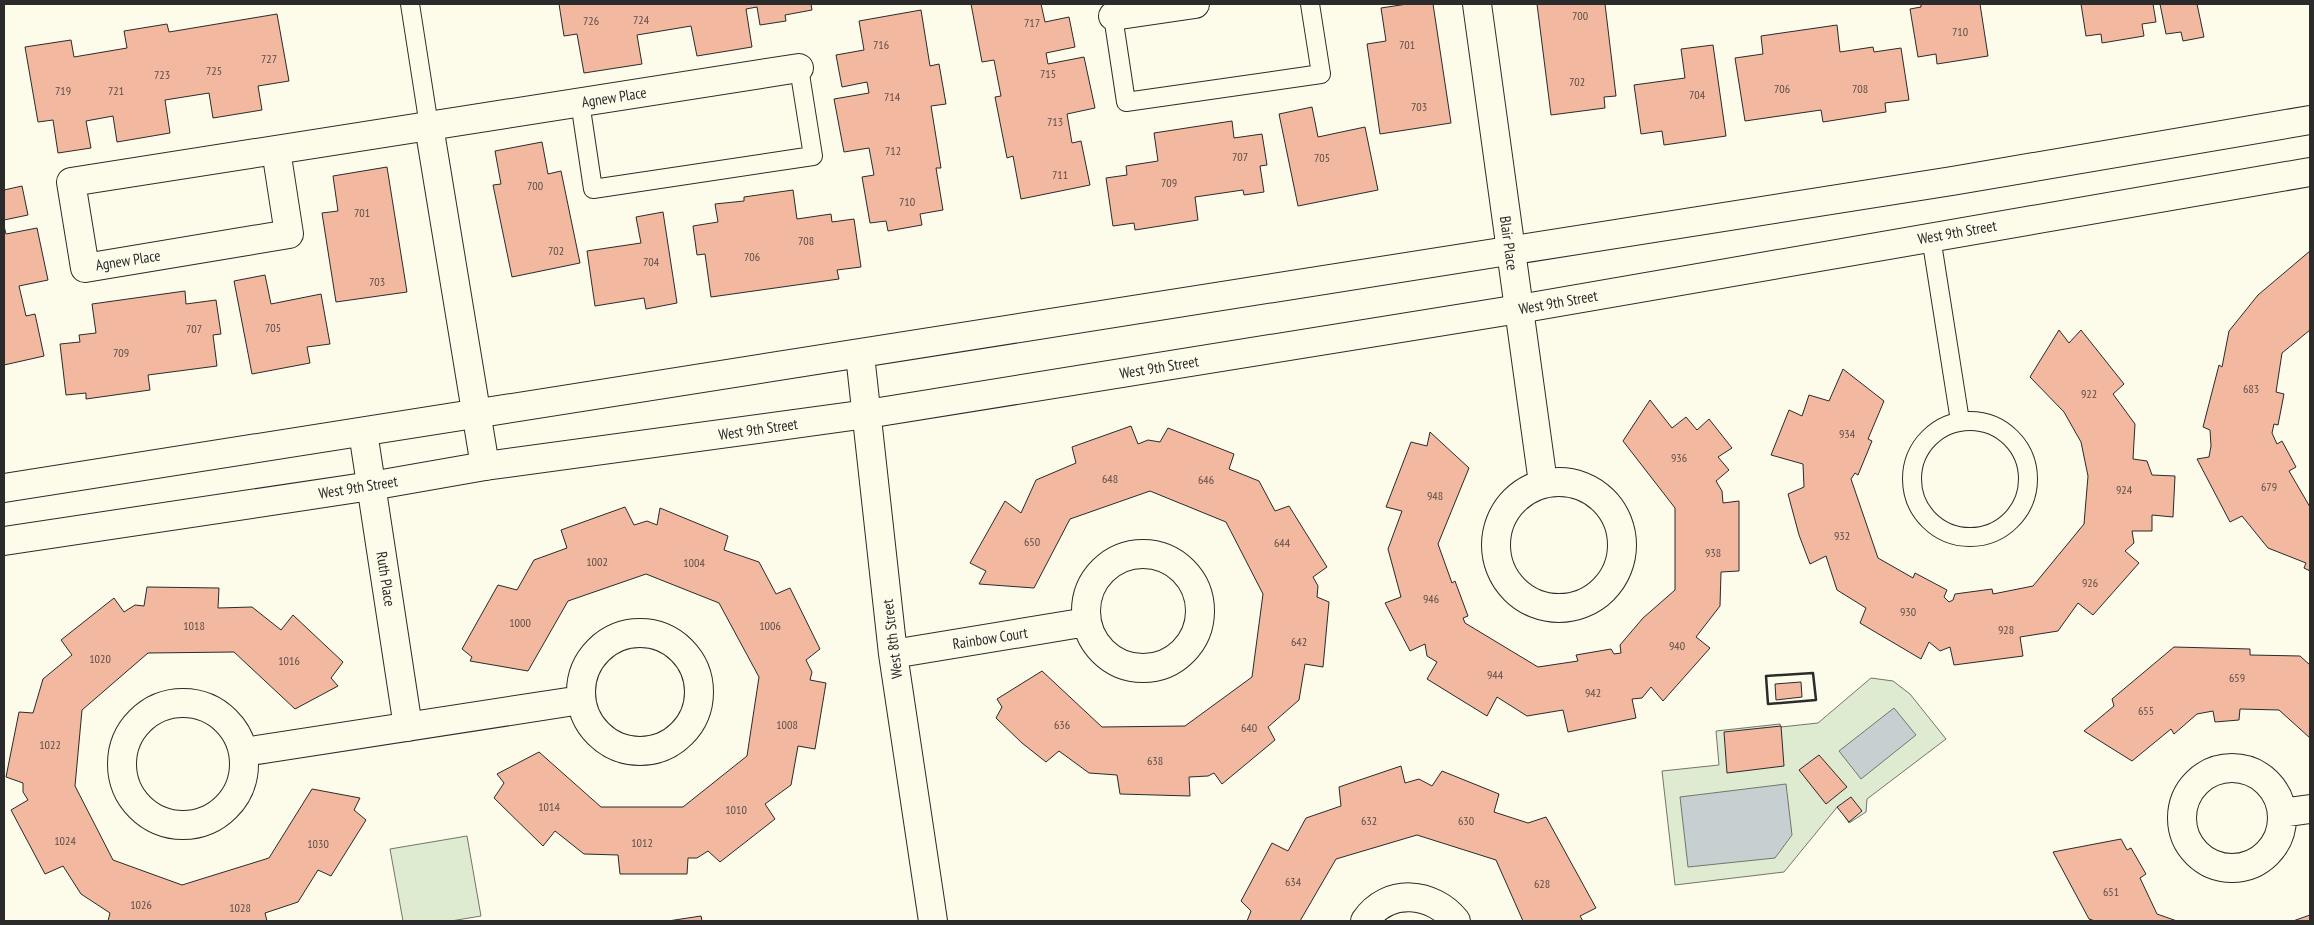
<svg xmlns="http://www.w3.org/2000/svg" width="2314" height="925" font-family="'PT Sans Narrow',sans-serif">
<rect width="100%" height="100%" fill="#fdfbea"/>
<path fill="#deebd1" stroke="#74746e" d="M1871 678 1893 681 1910 694 1946 739 1867 799 1866 812 1849 823 1838 806 1784 872 1675 885 1662 771 1719 765 1716 731 1780 724 1781 727 1818 723Z
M467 836 481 916 451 921H403L390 849Z"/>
<path fill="#c7d0d0" stroke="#74746e" d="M1894 708 1916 735 1861 779 1839 751Z
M1786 784 1792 835 1775 858 1688 867 1680 797Z"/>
<path fill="#f2b8a0" stroke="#2b2b2b" d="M559 4H811L812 10 785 15 786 21 760 25 757 7 746 9 752 47 697 56 691 26 637 35 642 64 584 73 577 34 564 36Z
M971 4H1041L1045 22 1069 17 1075 47 1046 53 1048 64 1084 57 1095 108 1067 114 1072 143 1081 141 1090 185 1021 199 1013 156 1007 158 995 97 1001 96 994 60 982 62Z
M1407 4H1433L1451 123 1380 134 1367 44 1386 41 1381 8Z
M1537 4H1605L1616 96 1604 97 1605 108 1551 115Z
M1921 4H1980L1988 56 1937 64 1936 54 1918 57 1910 9 1921 7Z
M2081 4H2153L2156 22 2142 24 2144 36 2102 43 2101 34 2086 36Z
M2160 4H2197L2204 37 2183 41 2181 32 2166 34Z
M921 10 930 66 939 64 946 104 931 106 941 168H936L943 210 920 214 922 225 888 231 886 221 870 223 862 177 874 175 869 148 844 152 834 99 869 93 867 82 842 87 836 55 864 50 859 21Z
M277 14 289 81 258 86 262 110 213 118 209 93 165 100 170 133 117 142 113 116 86 121 91 148 58 153 53 120 38 122 25 47 71 40 74 57 127 48 124 31 167 24 169 32Z
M1837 25 1840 52 1873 47 1874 52 1901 48 1909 100 1885 103 1886 112 1823 122 1821 110 1745 121 1735 58 1763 54 1761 36Z
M1713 45 1726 136 1664 145 1662 131 1641 134 1634 85 1685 78 1681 49Z
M1312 107 1318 137 1365 127 1378 190 1298 206 1279 114Z
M1232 121 1234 138 1262 134 1267 165 1260 166 1264 192 1244 195 1243 190 1195 197 1198 220 1135 230 1134 223 1113 226 1106 178 1127 175 1126 166 1158 161 1154 133Z
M542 142 548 174 561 171 580 263 512 277 493 185 501 184 495 151Z
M387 167 407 292 336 302 322 213 338 211 333 176Z
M22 186 28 215 4 220V190Z
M793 190 797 219 831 214 832 222 854 219 861 267 837 270 839 279 711 297 705 254 697 255 693 226 718 222 715 204 744 201V197Z
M663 212 677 303 646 309 644 298 595 306 587 251 641 243 636 217Z
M4 226 6 234 37 228 48 280 19 286 26 316 35 314 44 356 4 365Z
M2310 251V330L2282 353 2276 392 2284 394 2278 425 2274 424 2272 433 2277 444 2282 441 2296 467 2289 471 2310 507V571L2304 568 2306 563 2268 548 2242 516 2230 522 2197 459 2209 457 2211 446 2210 430 2203 427 2219 365 2222 367 2229 331 2258 295Z
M265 275 271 304 321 294 330 344 307 347 310 363 252 374 234 281Z
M185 291 186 304 216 300 221 334 213 335 217 366 148 375 150 390 86 399V393L66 395 60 344 80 342 79 335 96 333 92 304Z
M2059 330 2069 343 2081 330 2124 384 2113 394 2135 424 2133 459 2147 461 2152 475 2175 476 2173 517 2152 515V531H2132L2134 543 2125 551 2139 563 2093 615 2078 603 2058 631 2020 637 2023 656 1954 665 1950 647 1940 651 1929 642 1921 659 1860 623 1866 608 1837 590 1826 556 1810 564 1799 535 1788 494 1804 487 1803 464 1771 455 1789 410 1802 416 1809 395 1829 401 1843 369 1884 401 1868 439 1872 441 1858 475 1855 473 1851 479 1878 558 1913 578 1915 573 1947 590 1944 597 1949 602 1953 600 1955 594 1992 589 1993 594 2033 586 2084 524 2088 476 2081 442 2064 412 2030 377Z
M1650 400 1672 428 1686 417 1697 430 1709 419 1732 448 1718 457 1729 470 1716 481 1722 491 1723 503 1739 501V571L1721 572 1720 606 1696 637 1710 648 1663 701 1651 687 1642 698 1632 699 1636 718 1568 732 1563 710 1527 716 1497 697 1487 716 1427 679 1437 662 1427 656 1425 644 1410 651 1385 603 1401 597 1388 549 1402 511 1386 507 1411 442 1427 446 1430 432 1469 468 1438 544 1452 583 1455 581 1468 616 1463 618 1465 623 1538 667 1578 661 1576 655 1611 649 1614 654 1621 653 1620 645 1643 618 1675 590V508L1623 441Z
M1131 426 1138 444 1148 440 1160 442 1168 428 1234 454 1229 469 1259 481 1275 511 1289 506 1327 567 1313 577 1318 586 1317 597 1329 602 1323 667 1305 664 1299 700 1268 727 1275 740 1222 784 1214 773 1208 776 1189 777 1190 796 1120 794 1117 775 1089 773 1059 751 1046 762 1022 743 996 718 1002 707 997 699 1042 671 1102 727 1185 726 1252 677 1263 594 1226 522 1150 491 1070 519 1034 588 979 584 986 571 970 563 1005 501 1021 513 1036 480 1076 463 1072 447Z
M625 507 634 525 647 521 657 525 660 508 728 536 724 550 759 562 776 594 790 588 820 649 806 660 812 672 810 680 826 683 815 749 798 746 791 785 765 804 775 819 720 862 708 851 697 858H688L687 874H620L618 855 584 854 555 831 543 846 494 798 504 783 497 774 539 752 601 807H683L747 756 759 677 719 603 646 574 568 601 528 671 470 661 472 657 462 649 498 585 517 590 534 560 567 548 561 530Z
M147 587 219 588 218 608 252 607 281 630 293 615 343 662 331 678 338 686 295 709 234 652 148 653 82 710 75 786 113 860 182 885 269 858 312 789 360 798 354 810 366 820 331 876 318 870 298 902 265 913 267 921H108L110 913 81 894 63 866 45 874 11 810 28 800 23 792V783L6 777 19 712 33 713 43 679 72 655 61 640 114 598 124 612 135 605 144 606Z
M2174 647 2250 649V655L2300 656 2310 665V738L2279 710 2240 709 2239 720 2215 722 2213 711 2197 714 2174 734 2171 729 2132 761 2084 731 2114 706 2112 699Z
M1801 682 1802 697 1776 700 1775 684Z
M1781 726 1784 766 1727 773 1724 732Z
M1819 755 1847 787 1826 804 1799 770Z
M1401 766 1405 783 1419 779 1432 786 1442 771 1499 794 1494 812 1528 823 1546 817 1596 908 1580 916 1583 921H1523L1496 860 1417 835 1336 859 1300 921H1247L1251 911 1241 901 1272 843 1288 851 1306 818 1341 806 1339 787Z
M1851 797 1862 811 1849 822 1837 807Z
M2121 839 2127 850 2131 848 2146 874 2140 878 2157 914 2177 921H2095L2089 919 2053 852Z
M2310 915V921H2293Z
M701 916 702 921H668Z"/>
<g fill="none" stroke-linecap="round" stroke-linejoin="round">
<g stroke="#2b2b2b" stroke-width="20">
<path id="lane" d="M410 4 429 126
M1113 16 1126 102 1321 74 1310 4
M580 102 593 189 813 156 799 68
M1931 237 1960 421
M1912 479a58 58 0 1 1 116 0a58 58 0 1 1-116 0Z"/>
</g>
<g stroke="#2b2b2b" stroke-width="30">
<path id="street" d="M1477 4 1543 483
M1113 16 1195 4
M429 126 485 466
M276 150 289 234 85 268 71 182 799 68
M860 355 893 654 933 921
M363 432 408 727
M1496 545a63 63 0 1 1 126 0a63 63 0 1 1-126 0Z
M1086 611a57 57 0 1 1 114 0a57 57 0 1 1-114 0Z
M581 692a59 59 0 1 1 118 0a59 59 0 1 1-118 0Z
M893 654 1087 622
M122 764a61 61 0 1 1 122 0a61 61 0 1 1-122 0Z
M244 752 581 700
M2182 818a50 50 0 1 1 100 0a50 50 0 1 1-100 0Z
M2282 813 2310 809
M1365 921C1388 887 1433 892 1456 921"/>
</g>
<g stroke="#2b2b2b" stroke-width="30">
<path id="secondary" d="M4 488 1952 181 2310 120
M4 541 371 486 485 466 867 414 1519 309 2310 172"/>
</g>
<use href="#lane" stroke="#fdfbea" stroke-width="18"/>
<use href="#street" stroke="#fdfbea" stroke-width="28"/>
<use href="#secondary" stroke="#fdfbea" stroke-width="28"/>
<path stroke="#2b2b2b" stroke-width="2.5" d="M1813 673 1816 700 1768 704 1766 676Z"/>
</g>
<g text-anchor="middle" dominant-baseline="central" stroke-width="4" stroke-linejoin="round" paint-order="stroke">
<g font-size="12" fill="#5d4e48">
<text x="1580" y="15">700</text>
<text x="641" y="19">724</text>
<text x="591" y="20">726</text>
<text x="1032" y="22">717</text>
<text x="1960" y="31">710</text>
<text x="881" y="44">716</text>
<text x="1407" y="44">701</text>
<text x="269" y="58">727</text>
<text x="214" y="70">725</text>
<text x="1048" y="73">715</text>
<text x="162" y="74">723</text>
<text x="1577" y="81">702</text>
<text x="1782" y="88">706</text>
<text x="1860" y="88">708</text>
<text x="63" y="90">719</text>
<text x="116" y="90">721</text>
<text x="1697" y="94">704</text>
<text x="892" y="96">714</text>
<text x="1419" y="106">703</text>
<text x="1055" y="121">713</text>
<text x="893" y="150">712</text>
<text x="1240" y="156">707</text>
<text x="1322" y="157">705</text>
<text x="1060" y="174">711</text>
<text x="1169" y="182">709</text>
<text x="535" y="185">700</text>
<text x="907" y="201">710</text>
<text x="362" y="212">701</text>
<text x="806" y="240">708</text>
<text x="556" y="250">702</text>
<text x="752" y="256">706</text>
<text x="651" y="261">704</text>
<text x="377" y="281">703</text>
<text x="273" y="327">705</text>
<text x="194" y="328">707</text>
<text x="121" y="352">709</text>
<text x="2251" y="388">683</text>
<text x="2089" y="393">922</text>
<text x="1847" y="433">934</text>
<text x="1679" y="457">936</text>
<text x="1110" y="478">648</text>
<text x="1206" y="479">646</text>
<text x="2269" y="486">679</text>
<text x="2124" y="489">924</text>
<text x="1435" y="495">948</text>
<text x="1842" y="535">932</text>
<text x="1032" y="541">650</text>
<text x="1282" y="542">644</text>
<text x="1713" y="552">938</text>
<text x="597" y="561">1002</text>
<text x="694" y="562">1004</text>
<text x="2090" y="582">926</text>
<text x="1431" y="598">946</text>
<text x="1908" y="611">930</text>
<text x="520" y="622">1000</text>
<text x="194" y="625">1018</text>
<text x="770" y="625">1006</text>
<text x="2006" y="629">928</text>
<text x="1299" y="641">642</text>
<text x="1677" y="645">940</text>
<text x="100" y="658">1020</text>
<text x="289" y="660">1016</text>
<text x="1495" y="674">944</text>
<text x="2237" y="677">659</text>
<text x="1593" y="692">942</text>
<text x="2146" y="710">655</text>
<text x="787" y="724">1008</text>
<text x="1062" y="724">636</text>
<text x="1249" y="727">640</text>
<text x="50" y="744">1022</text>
<text x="1155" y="760">638</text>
<text x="549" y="806">1014</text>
<text x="736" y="809">1010</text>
<text x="1369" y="820">632</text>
<text x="1466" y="820">630</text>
<text x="65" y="840">1024</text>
<text x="642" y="842">1012</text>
<text x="318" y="843">1030</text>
<text x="1293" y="881">634</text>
<text x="1542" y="883">628</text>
<text x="2111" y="891">651</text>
<text x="141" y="904">1026</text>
<text x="240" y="907">1028</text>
</g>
<g font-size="15" fill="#2b2b2b" stroke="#fdfbea">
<text transform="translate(614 97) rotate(-9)">Agnew Place</text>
<text transform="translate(1957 232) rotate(-10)">West 9th Street</text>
<text transform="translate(1509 243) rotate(82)">Blair Place</text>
<text transform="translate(128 260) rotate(-9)">Agnew Place</text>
<text transform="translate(1558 302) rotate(-10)">West 9th Street</text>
<text transform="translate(1159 367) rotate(-9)">West 9th Street</text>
<text transform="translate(758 429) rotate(-8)">West 9th Street</text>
<text transform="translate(358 487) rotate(-9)">West 9th Street</text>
<text transform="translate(386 579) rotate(81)">Ruth Place</text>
<text transform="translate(990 638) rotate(-9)">Rainbow Court</text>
<text transform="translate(892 639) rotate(-97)">West 8th Street</text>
</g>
</g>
<rect width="2314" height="925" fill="none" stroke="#2b2b2b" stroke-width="10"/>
</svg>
